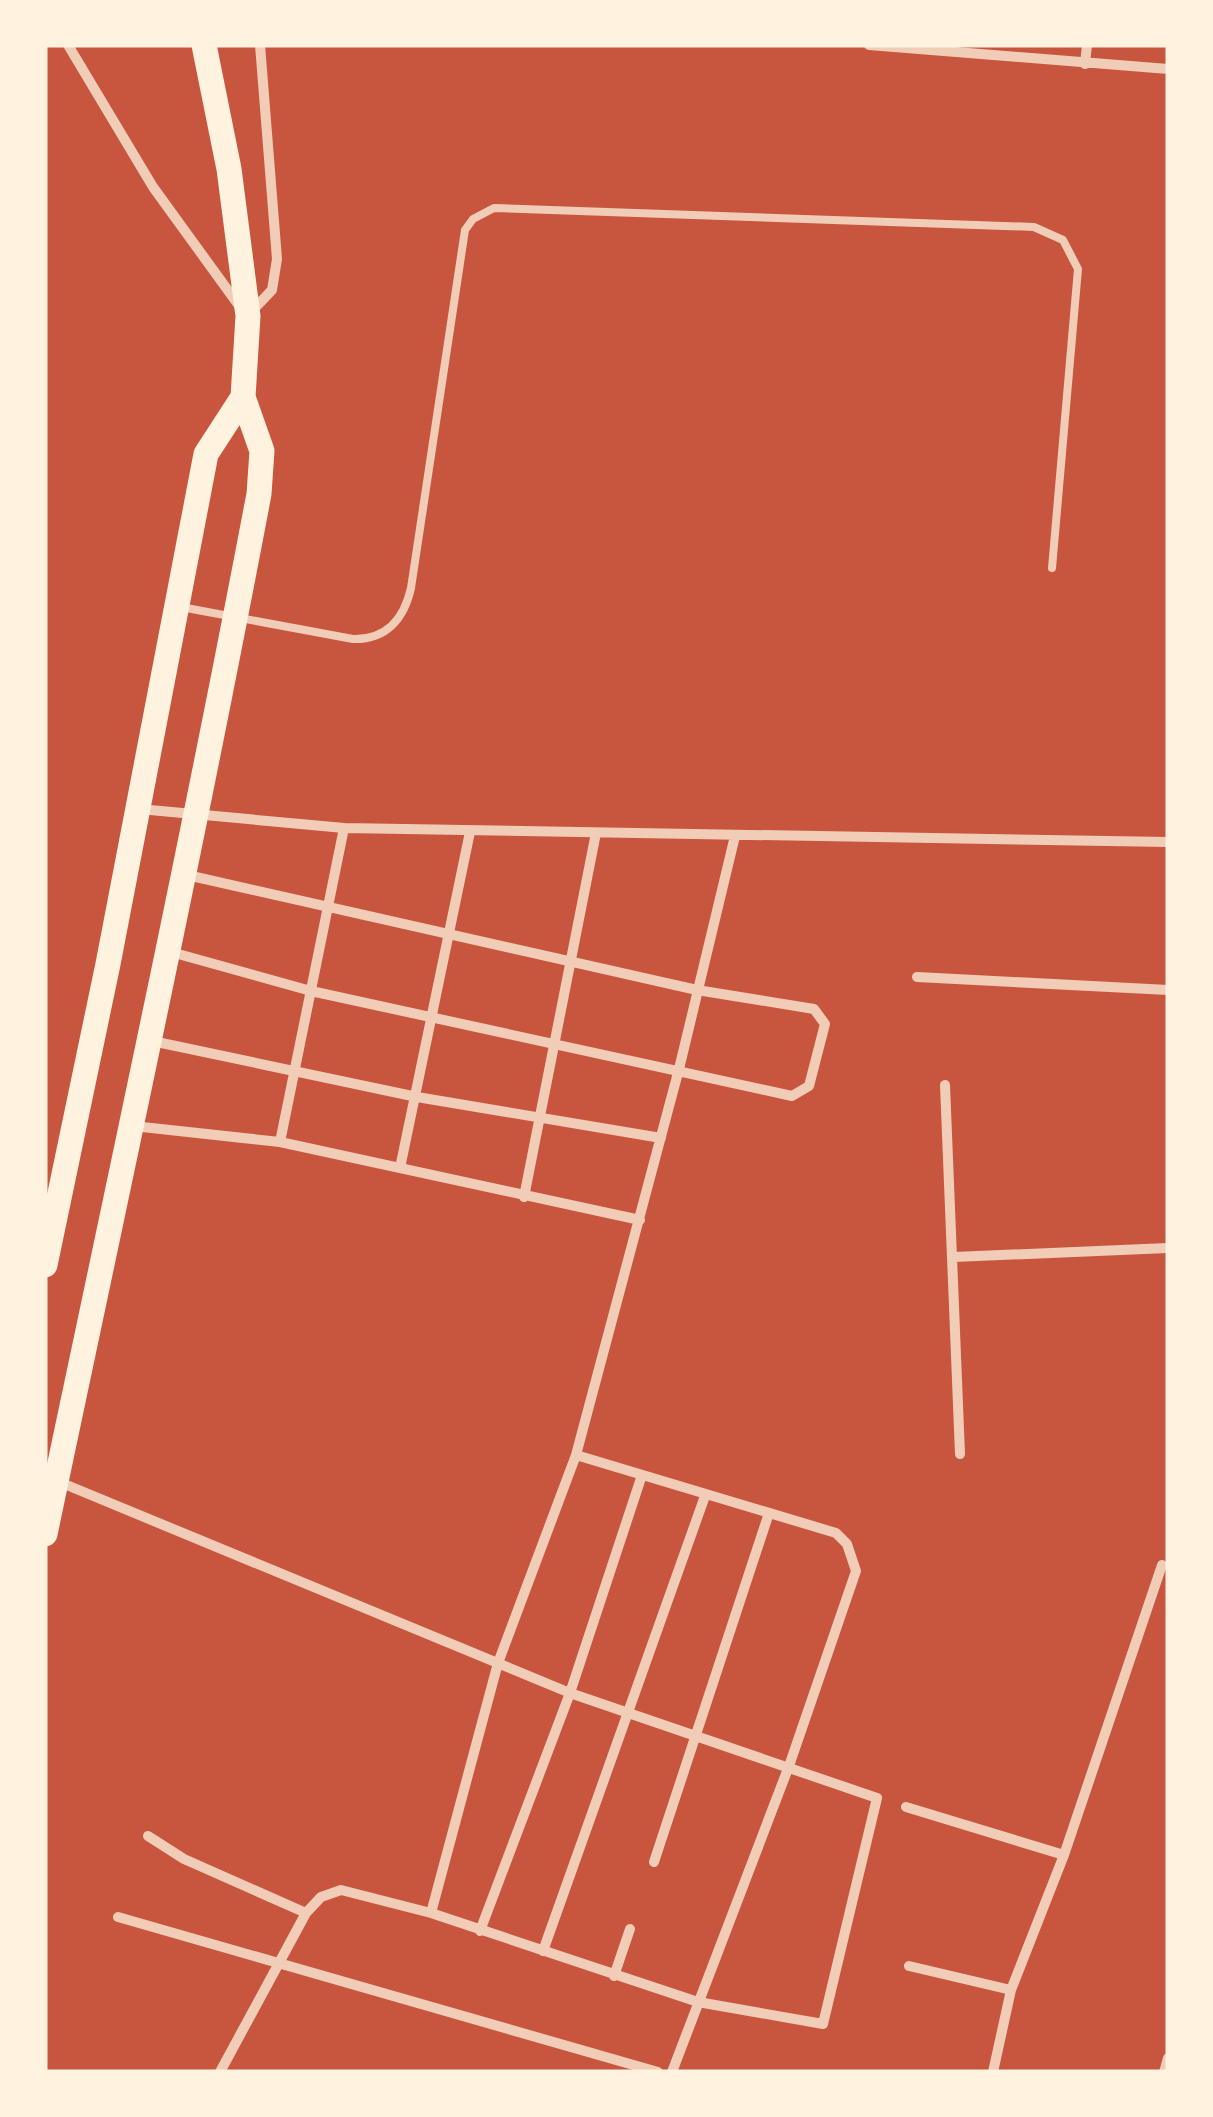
<svg xmlns="http://www.w3.org/2000/svg" width="1213" height="2117" font-family="'Fira Sans Condensed',sans-serif">
<rect width="100%" height="100%" fill="#c8553d"/>
<g fill="none" stroke-linecap="round" stroke-linejoin="round">
<path stroke="#f1ccb7" stroke-width="8" d="M181 607 353 639C386 640 404 619 411 588L465 230 473 219 494 208 1034 227 1063 240 1078 269 1052 568"/>
<path stroke="#f1ccb7" stroke-width="10" d="M68 45 153 187 240 307
M869 45 1168 69
M1085 64 1087 45
M251 312 272 290 277 259 260 45
M139 809 344 828 1168 842
M171 952 311 991 792 1096 809 1086 825 1024 814 1009 697 990 187 875
M917 977 1168 990
M152 1041 417 1097 661 1138
M945 1085 960 1454
M133 1126 280 1142 640 1220
M280 1142 344 828
M400 1168 470 832
M524 1197 596 833
M954 1257 1168 1248
M576 1455 836 1533 847 1544 856 1571 789 1766 672 2072
M57 1481 570 1693 877 1798 823 2024 698 2002 431 1913 341 1890 321 1897 306 1913 220 2072
M906 1807 1064 1855
M148 1836 184 1859 306 1913
M654 1862 768 1516
M431 1913 498 1663 576 1455 679 1069 735 836
M118 1917 658 2072
M480 1931 570 1693 642 1475
M543 1951 705 1496
M909 1966 1011 1990
M614 1976 630 1929
M993 2072 1011 1990 1064 1855 1162 1565
M1164 2072 1168 2058"/>
<path stroke="#fff3e0" stroke-width="25" d="M45 1265 108 964 206 454 243 397
M45 1534C118 1187 193 842 259 494L262 451 243 397 248 316 229 169 204 45"/>
</g>
<rect width="1213" height="2117" fill="none" stroke="#fff3e0" stroke-width="95"/>
</svg>
